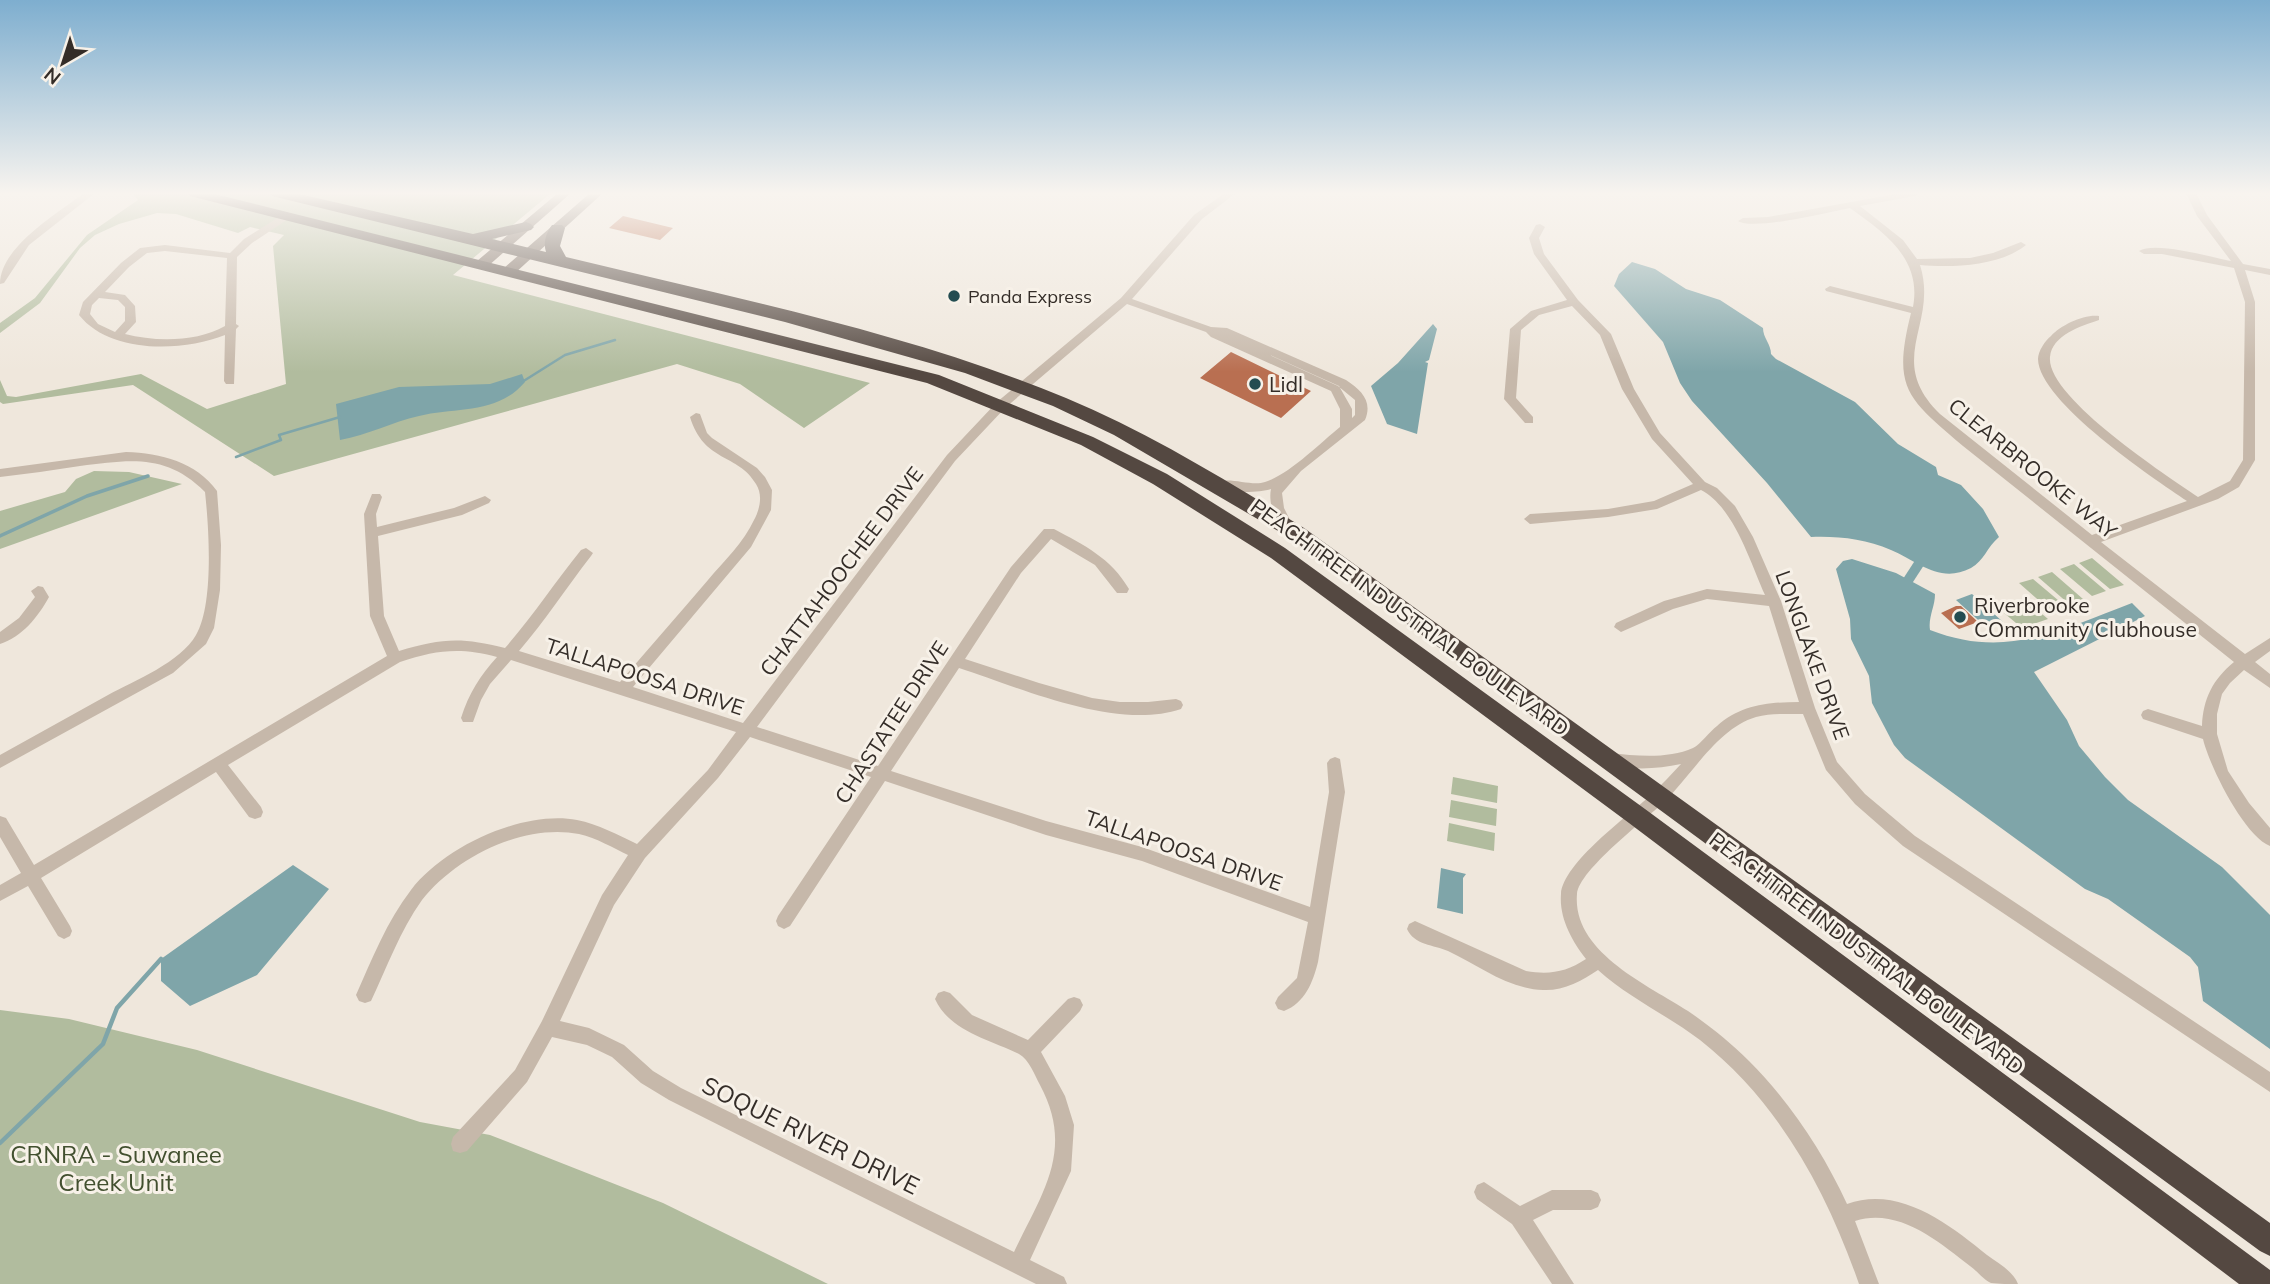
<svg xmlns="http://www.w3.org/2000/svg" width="2270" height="1284" font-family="Mulish,sans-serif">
<rect width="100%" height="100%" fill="#efe7dc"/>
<path fill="#b1bc9e" d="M132 193H551L453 275 870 383 804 428 740 384 677 364 274 476 133 385 3 404 0 402V380L7 396 16 397 141 374 207 409 286 384 273 246 284 235 250 227 238 233 176 214 157 213 119 224 95 235 80 248 40 303 0 333V323L35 298 87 235 138 200Z
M94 471 129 472 182 484 0 549V511L65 492 76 479Z
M2092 558 2124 585 2110 589 2079 563Z
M2074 564 2106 591 2092 596 2060 569Z
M2052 572 2083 599 2069 604 2038 577Z
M2033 579 2065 606 2051 611 2019 583Z
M2029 603 2048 619 2022 628 2004 613Z
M1453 777 1498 786 1497 803 1451 794Z
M1451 800 1497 809 1496 826 1449 817Z
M1449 823 1495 833 1494 851 1447 841Z
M0 1010 69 1019 197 1050 420 1122 490 1135 663 1203 828 1284H0Z"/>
<path fill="#7fa5a9" d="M1632 262 1655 269 1686 289 1720 300 1763 328C1763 338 1771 344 1771 354L1776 359 1855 402 1898 444 1936 467 1938 475 1961 485 1983 509 1999 537C1987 547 1984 561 1971 568 1940 584 1919 562 1891 550 1865 539 1839 536 1811 537L1767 483 1692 401 1680 383 1663 342 1614 286 1619 274Z
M1433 324 1437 329 1429 360 1425 362 1428 363 1417 434 1387 424 1371 386 1398 363Z
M522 374 525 382C497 415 456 407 419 416 392 422 368 435 340 440L336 404 399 387 490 384Z
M1852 559 1896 573 1935 594C1935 607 1928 617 1930 630 2007 660 2060 630 2132 603L2145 616 2034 672 2067 720 2079 746 2105 777 2128 800 2222 867 2270 915V1049L2203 1001 2198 967 2190 957 2108 899 2085 889 1905 758 1894 745 1872 703 1869 676 1851 639 1850 619 1836 569 1843 561Z
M1972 594 2003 622 1987 628 1956 600Z
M293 865 329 889 257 975 190 1006 161 981V959Z
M1441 868 1466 874 1463 878V914L1437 908Z"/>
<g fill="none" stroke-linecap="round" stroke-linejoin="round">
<path stroke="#7fa5a9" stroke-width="2.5" d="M522 382 565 355 615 340
M236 457 281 440 279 435 340 417"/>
<path stroke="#7fa5a9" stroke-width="3.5" d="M0 536 87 496 148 476"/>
<path stroke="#7fa5a9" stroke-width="4.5" d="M0 1143 103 1044 117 1008 161 959"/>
<path fill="#7fa5a9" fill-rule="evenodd" d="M1918 561 1924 565 1913 582H1905L1903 579 1914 562Z"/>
</g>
<path fill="#b96f51" d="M623 216 673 228 660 240 609 228Z
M1231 352 1311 391 1281 418 1200 378Z
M1956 606H1961L1978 622 1959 629 1941 613Z"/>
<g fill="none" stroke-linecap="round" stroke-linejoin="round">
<path fill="#c6b8aa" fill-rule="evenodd" d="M84 193H95L29 245 4 283 0 284C0 247 57 214 84 193Z
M1225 193H1236L1202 219 1132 299 1211 327 1227 328 1346 380C1361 390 1373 401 1365 420L1301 471 1282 493 1284 508 1294 528 1293 531 1288 533C1275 526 1268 502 1271 489 1258 493 1223 494 1213 485 1224 474 1250 487 1265 482 1290 474 1320 443 1340 427V409L1331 391 1211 337 1206 332 1127 304 1005 408 955 461 757 727 878 766 1011 567 1044 529H1054C1084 545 1111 558 1129 589L1127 593H1117L1095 565 1051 539 1021 573 965 659 1039 683 1092 698 1120 702H1148L1176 699 1181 701 1183 705 1181 709C1116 731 1021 688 959 668L891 771 1046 821 1142 847 1310 907 1329 792 1327 763 1330 759 1335 757 1340 759 1345 792 1318 962C1313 982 1305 1003 1284 1011L1278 1009 1275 1003 1278 997 1297 978 1308 922 1142 861 1046 835 885 781 790 926 784 929 778 926 776 921 778 916 871 777 750 737 718 778 645 858 614 905 560 1021 589 1028 624 1045 653 1071 681 1088 1014 1252C1042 1193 1075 1150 1040 1085 1035 1076 1029 1059 1019 1054 991 1040 949 1031 935 999L938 993 944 991 950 993 972 1015 1028 1040 1068 999 1074 997 1080 999 1083 1005 1080 1011 1041 1052 1065 1096 1074 1125 1071 1171 1030 1260 1064 1277 1067 1284H1036L669 1100 641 1083 612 1057 587 1045 552 1037 527 1082 467 1151 460 1153 453 1151 451 1144 453 1137 515 1070 542 1021 602 895 628 855C613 848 597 838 579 834 524 823 456 857 422 900 400 931 387 967 371 1001L365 1003 359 1001 356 995C372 959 387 921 411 890 444 847 522 810 577 820 598 824 618 835 637 844L708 770 736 732 511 660 490 684 481 700 473 722H463L461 718C469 693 480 676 497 657 460 647 436 650 400 662L228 765 261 807 263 812 261 817 255 819 249 817 216 772 41 878 70 926 72 931 70 936 64 939 58 936 28 886 0 901V885L21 873 0 837V816L6 818 34 865 387 656 370 616 364 514 372 494H380L382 497 376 514 377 527 454 508 485 496 491 500 489 503 462 515 378 536 384 616 399 651C441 638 462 637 505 648 533 616 555 582 581 550L586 548 593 553 591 556C566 588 545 621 519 651L620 682C649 648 679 614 708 580 724 561 744 542 754 520 760 509 763 495 756 484 738 453 704 463 690 417L696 413 700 414 707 433 712 438 757 468 765 477 772 490 771 510 751 547 633 687 743 723 947 455 997 402 1121 298 1194 215ZM1221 333 1338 386 1355 400V415L1352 418V409L1339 386Z
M1901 193H1920L1915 196 1860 206 1903 240 1917 259 1970 258 1993 253 2021 242 2026 245C2000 266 1953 268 1920 265 1939 325 1884 359 1940 414L2092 535 2187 501C2153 478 2039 402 2038 359 2038 351 2045 341 2051 336 2061 325 2084 314 2099 316V320C2081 326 2052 335 2050 357 2046 397 2166 475 2198 497L2230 481 2243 460 2245 302 2234 268 2162 254H2144L2139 251C2155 241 2210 257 2231 261L2197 216 2186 193H2196L2207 215 2243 264 2270 269V275L2245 270 2255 302V460L2239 487 2218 499 2101 542 2245 654 2270 638V651L2255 662 2270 674V688L2244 670 2230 683 2222 694 2217 714V734L2228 771 2249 803 2270 828V846C2244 836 2209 765 2203 739L2143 719 2141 715 2143 711 2148 709 2202 726C2203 699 2213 679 2234 662L1963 446C1907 398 1892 389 1911 313L1826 291 1825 289 1830 286 1913 307C1922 259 1885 233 1850 208 1829 212 1753 231 1738 221L1743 218 1768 217Z
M287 212 291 213V217L252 243 237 257 236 324 239 326 236 329 234 384H226L224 381 225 335C182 352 110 354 79 315L83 302 121 263 140 248 165 245 230 253 244 239ZM165 251 227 258 225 326C197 342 156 342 125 334L136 322 135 306 125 295 105 292 129 267 147 253ZM99 298 118 300 125 307V321L115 332 98 324 90 314 92 305Z
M1540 224 1545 227 1539 238 1544 254 1578 300 1611 334 1634 389 1660 433 1705 482 1717 488 1735 506 1753 537 1781 601 1815 708 1837 762 1865 794 1915 836 2270 1072V1092L1903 846 1855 804 1826 770 1803 714C1787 714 1771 713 1756 717 1718 728 1691 776 1664 802 1645 820 1579 870 1577 894 1572 952 1648 985 1688 1011 1710 1026 1730 1042 1749 1061 1790 1102 1823 1152 1847 1204 1899 1185 1949 1224 1987 1255 1998 1263 2013 1271 2018 1284 2010 1284 1998 1284 1991 1283 1984 1280 1977 1271 1970 1266 1938 1241 1898 1207 1855 1221L1879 1284H1859C1827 1192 1779 1102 1700 1040 1667 1015 1629 998 1598 970 1582 981 1563 991 1543 990 1508 989 1478 965 1448 951 1434 945 1414 945 1407 929L1409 924 1415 921 1526 971C1550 975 1566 972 1586 959 1572 941 1559 918 1561 894 1563 863 1628 816 1651 795 1661 785 1671 775 1681 764 1657 769 1629 771 1606 763L1603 759 1606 755 1611 753C1636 756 1669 759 1693 748 1701 744 1709 732 1717 726 1740 705 1769 702 1799 702L1769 606 1707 599 1673 609 1621 632 1614 627 1616 623 1664 601 1707 589 1765 595C1750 562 1734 507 1701 490L1657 509 1608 517 1530 524 1524 519 1530 514 1608 509 1654 501 1693 484 1652 439 1622 389 1600 335 1572 306 1539 315 1521 330 1516 398 1533 417V423H1525L1504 399 1510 329 1531 311 1567 300 1534 254 1529 238 1536 225Z
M126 452C161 453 196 462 217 491L221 545 220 590 214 628 206 644 173 673 0 768V755C36 735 72 715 108 695 134 681 181 662 196 635 214 605 209 528 205 492 166 453 130 460 80 466 53 470 27 474 0 477V469Z
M38 586 43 587 49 597C38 617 22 637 0 644V632L19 618 35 597 31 591Z
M1484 1182 1520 1206 1552 1190H1591L1598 1193 1601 1200 1598 1207 1591 1210H1553L1533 1220 1574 1284H1552L1512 1224 1477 1199 1474 1192 1477 1185Z"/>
<path fill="#74655b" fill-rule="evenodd" d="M558 193H571L487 267H477V261Z
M590 193H603L514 274H504V268Z"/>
<path fill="#544841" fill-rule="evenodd" d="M188 193H211L939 375 1093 437 1167 474 1285 548 1645 809 2270 1270V1284H2239L1629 823 1271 558 1153 484 1081 445 927 383 190 196Z
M270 193H295L473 234 526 222 531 224 534 227 531 230 492 239 546 252C543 243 546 233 552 225H562L565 228 560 246 566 257C733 298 907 332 1066 398 1150 433 1227 481 1304 528L2270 1223V1256L2260 1251 1290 538 1114 435 1053 406 965 373 785 322 272 196Z"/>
</g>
<linearGradient id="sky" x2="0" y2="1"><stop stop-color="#7eaecf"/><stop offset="0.52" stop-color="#f8f4ef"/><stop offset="1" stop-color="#f8f4ef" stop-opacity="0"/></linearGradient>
<rect width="2270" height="372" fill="url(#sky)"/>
<g fill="#234c51" stroke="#f7f1e8" stroke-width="2.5">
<circle cx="954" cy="296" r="7"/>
<circle cx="1255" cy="384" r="7"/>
<circle cx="1960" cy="617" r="7"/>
</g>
<g text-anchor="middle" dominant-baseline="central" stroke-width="6" stroke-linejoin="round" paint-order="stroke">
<g font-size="18" fill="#342d28" stroke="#f7f1e8" text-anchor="start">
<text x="968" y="296">Panda Express</text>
</g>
<g font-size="21" fill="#342d28" stroke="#f7f1e8" text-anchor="start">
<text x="1269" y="384">Lidl</text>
<text x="1974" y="605">Riverbrooke<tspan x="1974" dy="24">COmmunity Clubhouse</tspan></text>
</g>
<g font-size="21" fill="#342d28" stroke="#f7f1e8">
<text transform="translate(2033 468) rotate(39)">CLEARBROOKE WAY</text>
<text transform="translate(841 571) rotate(-53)">CHATTAHOOCHEE DRIVE</text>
<text transform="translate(1410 617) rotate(36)">PEACHTREE INDUSTRIAL BOULEVARD</text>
<text transform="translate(1813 655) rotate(70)">LONGLAKE DRIVE</text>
<text transform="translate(645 676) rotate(18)">TALLAPOOSA DRIVE</text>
<text transform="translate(891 722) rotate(-57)">CHASTATEE DRIVE</text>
<text transform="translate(1184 850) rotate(19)">TALLAPOOSA DRIVE</text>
<text transform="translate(1867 953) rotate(37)">PEACHTREE INDUSTRIAL BOULEVARD</text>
</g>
<g font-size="24" fill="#342d28" stroke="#f7f1e8">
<text transform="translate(811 1135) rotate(26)">SOQUE RIVER DRIVE</text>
</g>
<g font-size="24" fill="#42502f" stroke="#f7f1e8">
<text x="116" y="1154">CRNRA - Suwanee<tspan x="116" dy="28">Creek Unit</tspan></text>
</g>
</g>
<g transform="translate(63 63) rotate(219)" stroke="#f7f1e8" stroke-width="5" paint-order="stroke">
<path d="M0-5L12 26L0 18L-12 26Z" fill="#342d28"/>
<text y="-10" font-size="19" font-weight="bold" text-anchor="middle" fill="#342d28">N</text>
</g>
</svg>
